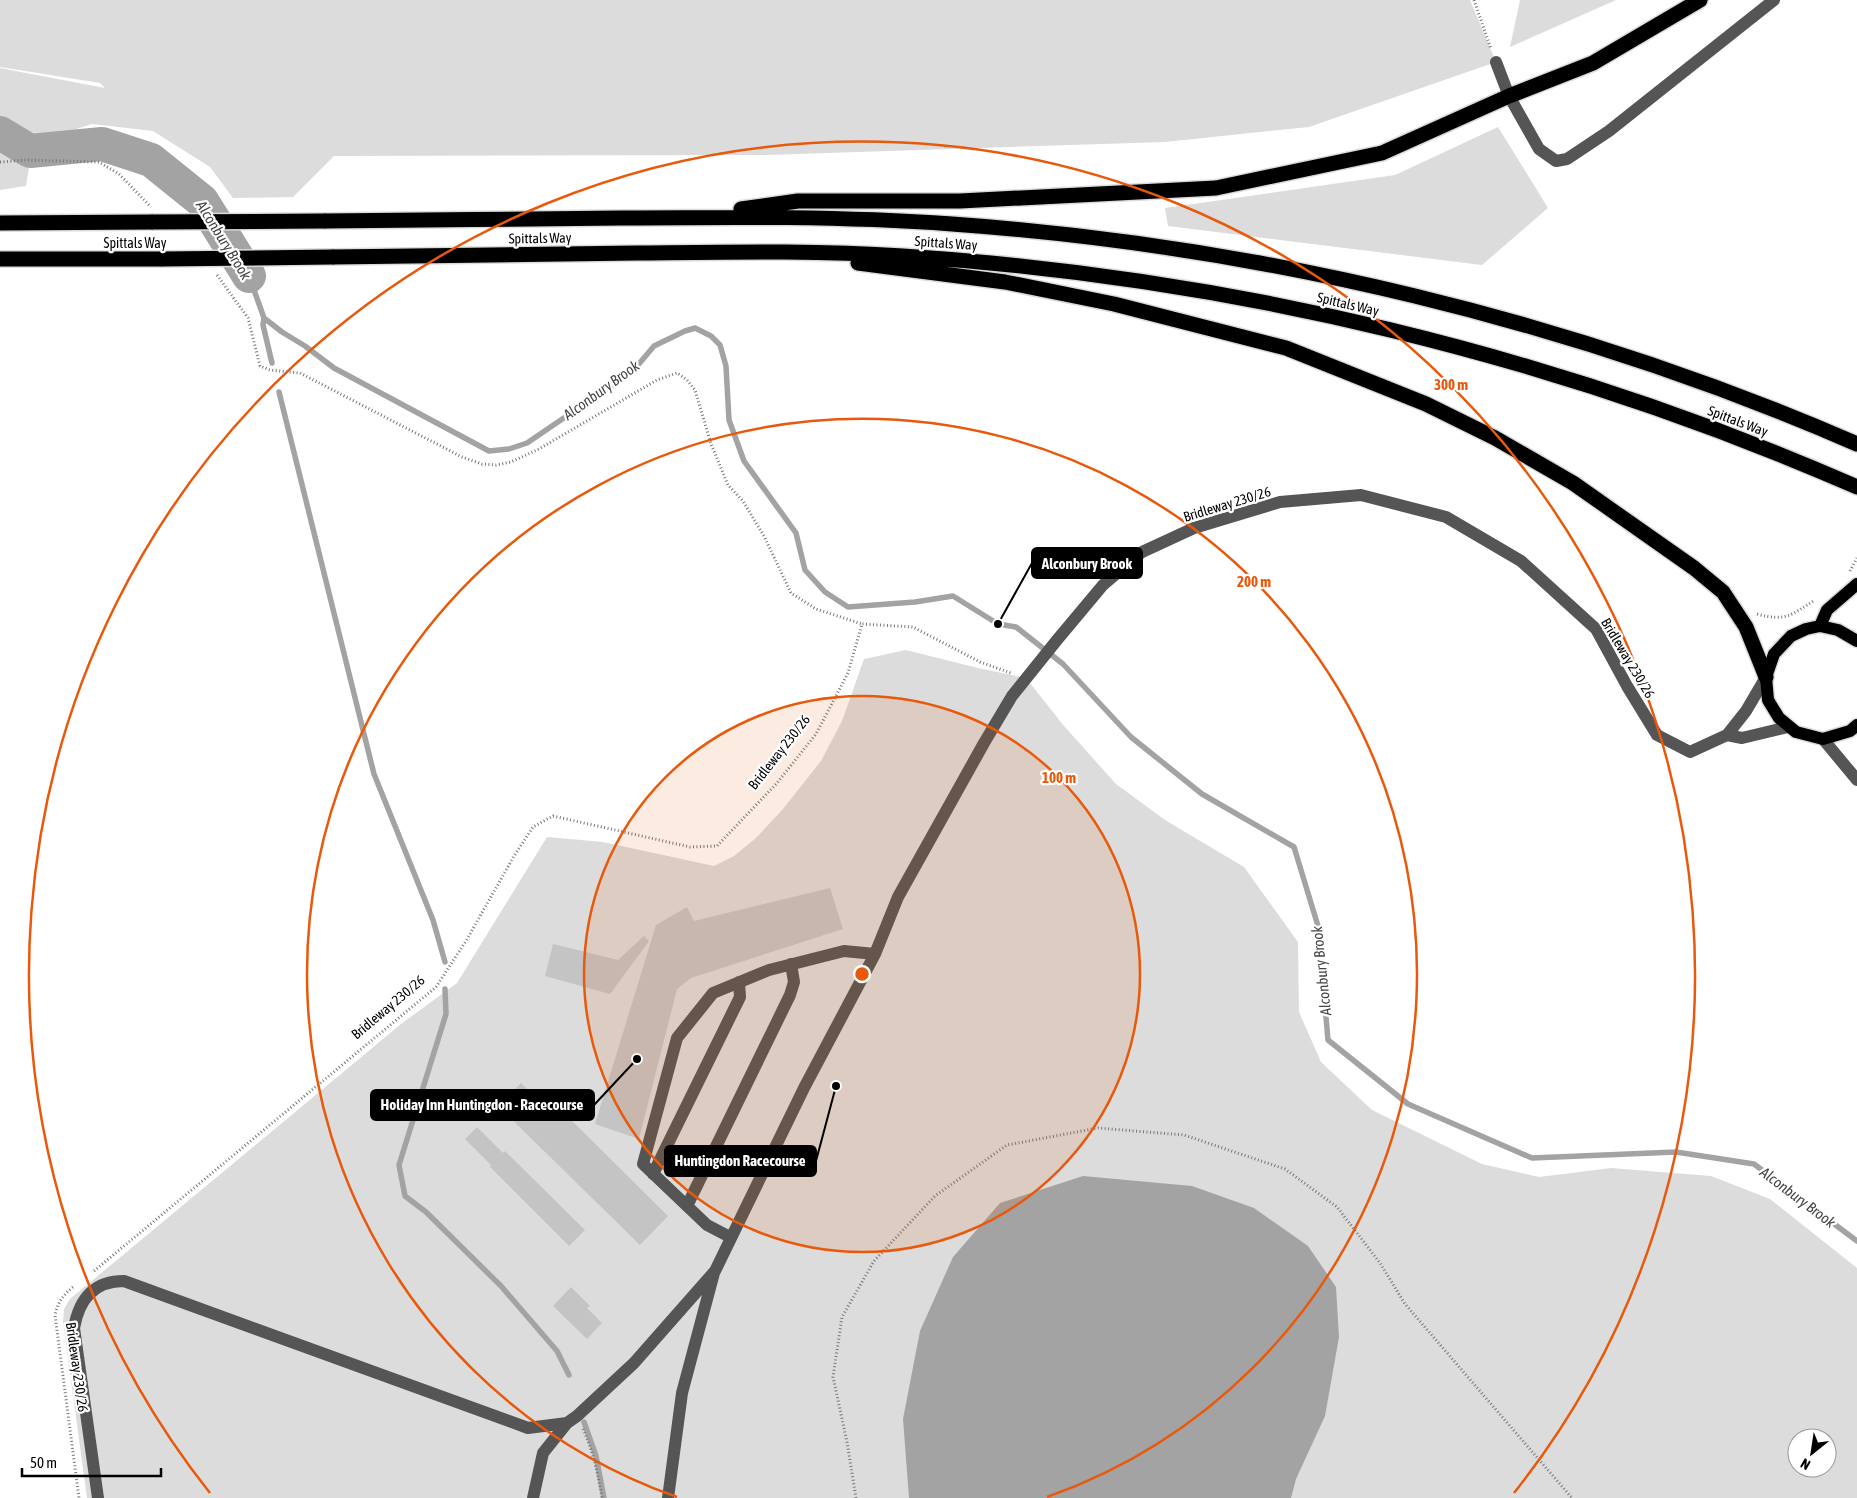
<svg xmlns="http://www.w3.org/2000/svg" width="1857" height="1498" font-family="'Asap Condensed',sans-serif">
<rect width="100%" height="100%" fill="#fff"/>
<path fill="#dcdcdc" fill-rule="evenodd" d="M0 0H1470L1496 62 1309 127 1165 142 767 155 334 156 293 197 233 198 210 167 153 131 92 124 33 143 26 186 0 190V68L105 88 100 83 0 67Z
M1520 0H1616L1510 47Z
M1498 127 1548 208 1482 265 1168 226 1165 208 1395 175Z
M906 650 978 668 1026 678 1064 726 1116 784 1165 820 1244 867 1298 942 1299 1012 1321 1062 1372 1110 1482 1164 1539 1177 1611 1168 1711 1176 1770 1199 1857 1268V1498H87L63 1321 64 1309 70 1299 401 1024 457 983 547 837 603 842 714 866 734 856 756 838 783 809 821 761 842 721 864 659ZM1797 1438H1827V1468H1797Z"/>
<path fill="#a3a3a3" d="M1083 1176 1192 1186 1254 1208 1308 1246 1336 1287 1339 1337 1325 1416 1296 1479 1291 1498H909L903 1419 920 1331 953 1257 1000 1203Z"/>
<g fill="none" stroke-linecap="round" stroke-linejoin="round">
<path stroke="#a3a3a3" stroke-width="5.5" d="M249 276 264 318 282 332 305 346 334 368 489 451 509 449 527 443 633 371 654 346 685 331 695 328 711 336 720 345 726 366 729 420 744 461 796 533 805 570 825 592 848 607 915 602 953 596 998 624 1016 627 1063 664 1131 737 1202 794 1294 847 1318 926 1328 1040 1408 1104 1532 1158 1676 1152 1754 1164 1857 1241
M264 318 263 325 272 363
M279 392 374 774 433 920 445 962
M445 989 446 1014 399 1165 405 1196 426 1212 501 1286 557 1351 569 1375
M584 1422 596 1456 604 1498"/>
<path stroke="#a3a3a3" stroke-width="34" d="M0 133 30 151 102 144 151 160 202 201 249 276"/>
</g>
<path fill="#c4c4c4" d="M830 888 843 929 691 978 677 989 639 1139 595 1124 656 925 687 907 694 921Z
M644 936 649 941 610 994 545 976 553 944 618 960Z
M521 1083 535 1097 542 1091 668 1216 640 1245 498 1106Z
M477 1127 503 1153 505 1151 585 1230 569 1246 490 1167 491 1165 465 1139Z
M571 1287 590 1306 587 1308 602 1323 587 1339 553 1306Z"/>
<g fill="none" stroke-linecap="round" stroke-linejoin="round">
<g stroke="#dbdbdb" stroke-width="15">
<path id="major" d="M1820 626 1827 610 1857 584
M1857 641 1838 630 1820 626 1806 629 1791 636 1774 654 1766 677 1768 700 1779 718 1796 732 1823 739 1850 731 1857 725"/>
</g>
<g stroke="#dbdbdb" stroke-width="18">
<path id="highway" d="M741 209 798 201H960L1216 188 1382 153 1509 96 1593 63 1700 0
M324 221C423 220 523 219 622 218 732 217 842 216 952 224 1262 246 1572 320 1857 444
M0 223 153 222
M332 257C433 256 535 255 637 253 726 252 814 250 903 256 1231 277 1556 355 1857 487
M0 259H162
M858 263 1005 282 1114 304 1286 348 1426 404 1495 438 1573 483 1694 568 1723 592 1746 627 1766 677"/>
</g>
<path stroke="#777" stroke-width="3" stroke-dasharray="1 2.5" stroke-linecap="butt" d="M1474 0 1491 49
M0 162 26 160 99 162 119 174 150 206
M217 275 248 318 260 366 270 370 300 373 462 457 482 464 496 465 511 462 539 449 657 380 677 373 687 380 695 390 711 444 728 485 743 501 764 536 791 593 816 609 862 624
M1850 571 1857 558
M1757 614C1786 622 1791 615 1815 600
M94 1271 436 987 466 941 514 856 533 827 553 816 690 847 717 846 777 783 816 734 848 673 862 624 913 627 980 662 1011 673
M73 1287C63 1295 58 1302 55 1315L79 1498
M583 1429C593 1451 598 1474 602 1498
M856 1498 847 1442 833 1377 842 1317 874 1261 935 1196 1007 1145 1098 1128 1184 1135 1285 1169 1337 1207 1380 1263 1405 1304 1572 1498"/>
<path stroke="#555" stroke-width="12" d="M1496 62 1509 96 1539 149 1556 161 1567 159 1609 131 1774 0
M1727 735 1746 711 1766 677
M1823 739 1857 780
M653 1174 740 997 739 982
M687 1206 790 995 794 982 791 964
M730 1237 707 1225 643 1164 677 1038 713 993 769 970 844 951 875 954
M98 1498 74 1328C79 1300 93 1281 124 1281L528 1428 567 1423 577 1416 634 1363 715 1271 804 1088 875 954 898 897 984 743 1012 696 1057 640 1103 585 1142 552 1194 528 1280 502 1361 495 1446 517 1521 561 1596 629 1627 686 1657 735 1690 752 1727 735 1742 738 1788 727
M533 1498 543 1453 567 1423
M668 1498 682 1393 714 1273"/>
<use href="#major" stroke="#000" stroke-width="12"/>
<use href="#highway" stroke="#000" stroke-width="15"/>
<g stroke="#dbdbdb" stroke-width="18" stroke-linecap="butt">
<path id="highway-bridge" d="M153 222 324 221
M162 259 332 257"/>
</g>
<use href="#highway-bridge" stroke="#000" stroke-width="15"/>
</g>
<circle cx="862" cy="974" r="278" fill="#e8590c" fill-opacity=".12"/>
<g fill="none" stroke="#e8590c" stroke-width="2.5">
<circle cx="862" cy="974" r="278"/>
<path d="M677 1497A555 555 0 1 1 1047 1497"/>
<path d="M210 1493A833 833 0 1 1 1514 1493"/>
</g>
<g text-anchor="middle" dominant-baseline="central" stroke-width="4.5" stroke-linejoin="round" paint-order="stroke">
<g font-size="14" fill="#000" stroke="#fff">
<text transform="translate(540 238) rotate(-1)">Spittals Way</text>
<text x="135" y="243">Spittals Way</text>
<text transform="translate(946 243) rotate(4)">Spittals Way</text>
<text transform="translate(1348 304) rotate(13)">Spittals Way</text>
<text transform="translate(1738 421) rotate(21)">Spittals Way</text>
<text transform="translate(1227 504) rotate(-17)">Bridleway 230/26</text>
<text transform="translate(1628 658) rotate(59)">Bridleway 230/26</text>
<text transform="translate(779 752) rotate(-52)">Bridleway 230/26</text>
<text transform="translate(388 1007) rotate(-40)">Bridleway 230/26</text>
<text transform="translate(77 1367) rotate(82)">Bridleway 230/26</text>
</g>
<g font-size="15" font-style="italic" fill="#444" stroke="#fff">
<text transform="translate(224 240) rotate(58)">Alconbury Brook</text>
<text transform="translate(601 390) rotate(-36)">Alconbury Brook</text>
<text transform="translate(1321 971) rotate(-96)">Alconbury Brook</text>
<text transform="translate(1798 1197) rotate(37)">Alconbury Brook</text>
</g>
</g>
<circle cx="862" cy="974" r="8" fill="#e8590c" stroke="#fff" stroke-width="2.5"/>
<g font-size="15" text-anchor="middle" font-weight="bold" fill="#e8590c" stroke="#fff" stroke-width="4.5" stroke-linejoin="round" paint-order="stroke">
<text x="1451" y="390">300 m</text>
<text x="1254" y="587">200 m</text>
<text x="1059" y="783">100 m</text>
</g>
<path fill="none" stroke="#000" stroke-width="2" d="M998 624L1032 563M637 1059L594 1105M836 1086L816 1161"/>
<g fill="#000" stroke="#fff" stroke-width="2">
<circle cx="998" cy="624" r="5"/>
<circle cx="637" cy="1059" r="5"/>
<circle cx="836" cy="1086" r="5"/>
</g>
<g fill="#000" stroke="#000" stroke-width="2">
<rect x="1032" y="548" width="110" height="30" rx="5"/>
<rect x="371" y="1090" width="223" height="30" rx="5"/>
<rect x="665" y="1146" width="151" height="30" rx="5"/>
</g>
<g font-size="15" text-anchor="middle" font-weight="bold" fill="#fff">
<text x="1087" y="569">Alconbury Brook</text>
<text x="482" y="1110">Holiday Inn Huntingdon - Racecourse</text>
<text x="740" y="1166">Huntingdon Racecourse</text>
</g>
<g transform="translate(1812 1453) rotate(210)"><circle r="24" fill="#ffffff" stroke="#999999"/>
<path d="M0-4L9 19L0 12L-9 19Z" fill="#000000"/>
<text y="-8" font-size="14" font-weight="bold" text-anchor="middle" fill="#000000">N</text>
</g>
<path d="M22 1468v8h139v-8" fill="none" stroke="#000000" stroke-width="2.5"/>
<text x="30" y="1468" font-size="15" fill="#000000" stroke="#ffffff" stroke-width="4" paint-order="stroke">50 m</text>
</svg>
